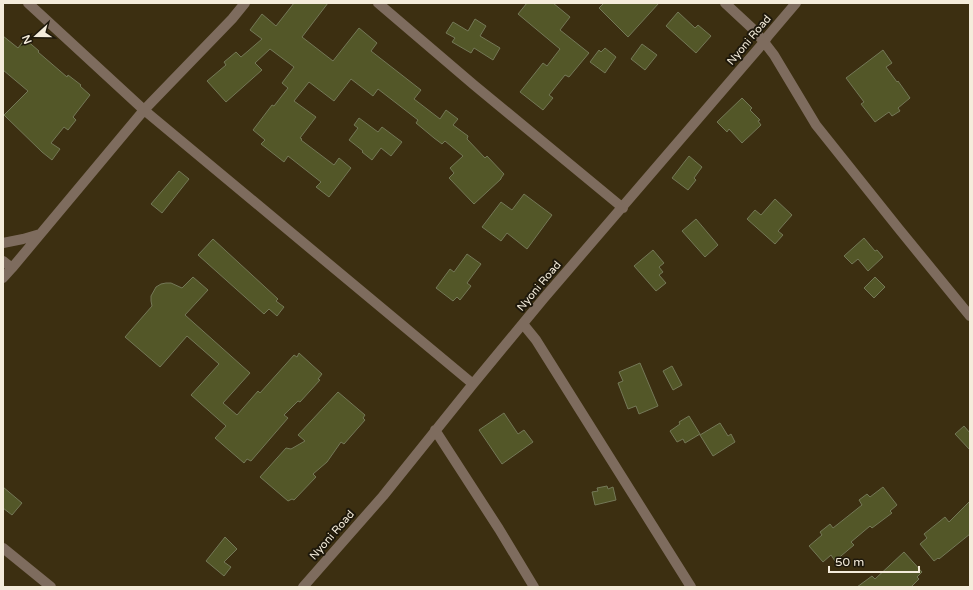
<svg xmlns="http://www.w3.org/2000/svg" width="973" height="590" font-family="'Varela Round',sans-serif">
<rect width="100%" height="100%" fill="#3c2f11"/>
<path fill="#535728" stroke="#747857" d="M294 3H328L302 37 333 61 359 28 377 43 371 51 421 90 414 99 440 119 446 110 458 119 453 125 468 136 467 139 485 158 487 156 504 174 501 178V179L474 204 449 178 454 173 450 168 463 156 445 141 442 144 434 138 416 123 418 120 378 89 373 96 351 79 334 101 309 82 294 101 316 117 300 138 302 139 301 140 334 165 339 158 351 168 329 197 316 187 321 182 288 156 284 162 261 144 265 140 253 130 272 105 274 106 288 88 282 83 294 67 270 49 255 63 262 70 226 102 207 81 226 65 224 62 236 52 241 57 262 39 250 30 262 14 276 26Z
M527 3H553L570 17 560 30 589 53 569 77 565 75 549 95 553 98 543 110 520 92 543 63 547 66 560 49 518 14Z
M604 3H659L628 37 599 8Z
M678 12 695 28 698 25 711 36 696 53 666 26Z
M475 19 486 26 480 36 500 48 493 60 474 48 471 53 452 42 455 38 446 33 453 22 468 31Z
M3 36 18 48 25 39 39 51 38 52 67 77 68 75 81 85 80 86 90 95 73 117 76 120 68 130 64 127 51 143 60 149 52 160 42 152 4 115 28 91 3 70Z
M642 44 657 55 645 70 631 59Z
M605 48 616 57 605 73 590 62 599 50 601 52Z
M883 50 892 63 886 67 897 82 898 81 910 98 898 108 900 111 892 116 889 112 875 122 861 104 864 102 846 78Z
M742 98 752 108 750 110 760 120 758 121 761 125 742 143 729 129 727 132 717 122Z
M359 118 378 132 382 127 402 142 391 156 381 148 372 160 362 152 363 151 349 140 358 128 354 125Z
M689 156 702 167 694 178 696 180 688 190 672 178Z
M179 171 189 179 162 213 151 204Z
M524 194 552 215 527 249 507 233 501 241 482 227 501 202 512 210Z
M775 199 792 215 778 231 783 235 775 244 747 219 755 210 761 215Z
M696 219 718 245 705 257 682 231Z
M864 238 875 251 877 250 883 257 868 271 858 259 852 264 844 256Z
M213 239 278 299 276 301 284 307 277 316 269 309 264 314 198 255Z
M653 250 664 263 659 267 663 272 659 275 666 283 656 291 634 266Z
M467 254 481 264 467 283 471 286 460 300 457 297 453 301 436 288 450 269 454 272Z
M193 277 208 290 185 315 250 373 223 403 237 415 258 391 260 393 294 355 297 357 299 353 322 374 318 379 320 380 300 402 298 401 284 415 288 418 251 461 247 459 244 463 215 438 226 426 191 395 219 364 187 336 160 367 125 337 152 306 151 301V296L156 287 161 284 166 283H171L182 288Z
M875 277 885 287 874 298 864 288Z
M640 363 658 406 639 414 636 406 628 409 618 383 623 381 619 372Z
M672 366 682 385 673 390 663 371Z
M338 392 365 415 363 418 365 420 344 444 341 442 327 462 313 474 316 477 294 500 292 499 288 501 260 477 286 448 291 449 305 441 298 435Z
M504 413 518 434 524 430 533 442 502 464 479 430Z
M689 416 700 434 685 443 683 439 677 442 670 431 680 424 679 422Z
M720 423 728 436 731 434 735 442 713 456 700 435Z
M964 426 970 433V450L955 434Z
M607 486 608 489 613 487 616 500 595 505 592 492 598 491 597 488Z
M3 487 22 503 12 515 3 508Z
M883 487 897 505 890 511 892 513 872 528 870 526 851 542 854 545 835 561 831 555 823 562 809 546 822 535 820 532 830 524 833 528 862 505 859 500 867 494 870 497Z
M970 501V534L939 559 938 558 934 561 920 544 927 538 924 534 945 517 949 522Z
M225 537 237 549 224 562 231 567 224 576 206 561Z
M904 552 922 572 917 577 919 579 911 587H857L872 576 875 579Z"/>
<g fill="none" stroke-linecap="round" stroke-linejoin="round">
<path stroke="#7e6c5e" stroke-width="10" d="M28 3 144 110 473 384
M378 3 474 85 623 208
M725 3 754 30 764 42 774 55 816 125 899 229 970 316
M3 243 23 239 40 234
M3 261 12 268 144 110 232 19 245 3
M3 278 12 268
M523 324 536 340 691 587
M435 430 499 529 534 587
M3 548 51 587
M303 587 383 496 473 384 544 298 764 42 768 36 796 3"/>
</g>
<g text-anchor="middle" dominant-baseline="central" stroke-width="4" stroke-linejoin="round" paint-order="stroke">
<g font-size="11" fill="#f4ecdb" stroke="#1e180b">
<text transform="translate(749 40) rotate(-50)">Nyoni Road</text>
<text transform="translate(539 286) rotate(-50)">Nyoni Road</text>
<text transform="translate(332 535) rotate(-49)">Nyoni Road</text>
</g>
</g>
<rect width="973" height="590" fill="none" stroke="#f4ecdb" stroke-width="8"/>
<g transform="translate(36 36) rotate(249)" stroke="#1e180b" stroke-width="3" paint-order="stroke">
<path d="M0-3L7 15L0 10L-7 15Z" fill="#f4ecdb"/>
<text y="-6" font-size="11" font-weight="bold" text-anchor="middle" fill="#f4ecdb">N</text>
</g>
<path d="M829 566v6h90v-6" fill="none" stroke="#f4ecdb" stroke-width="2"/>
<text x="835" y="566" font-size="12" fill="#f4ecdb" stroke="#1e180b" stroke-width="3" paint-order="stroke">50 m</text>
</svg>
